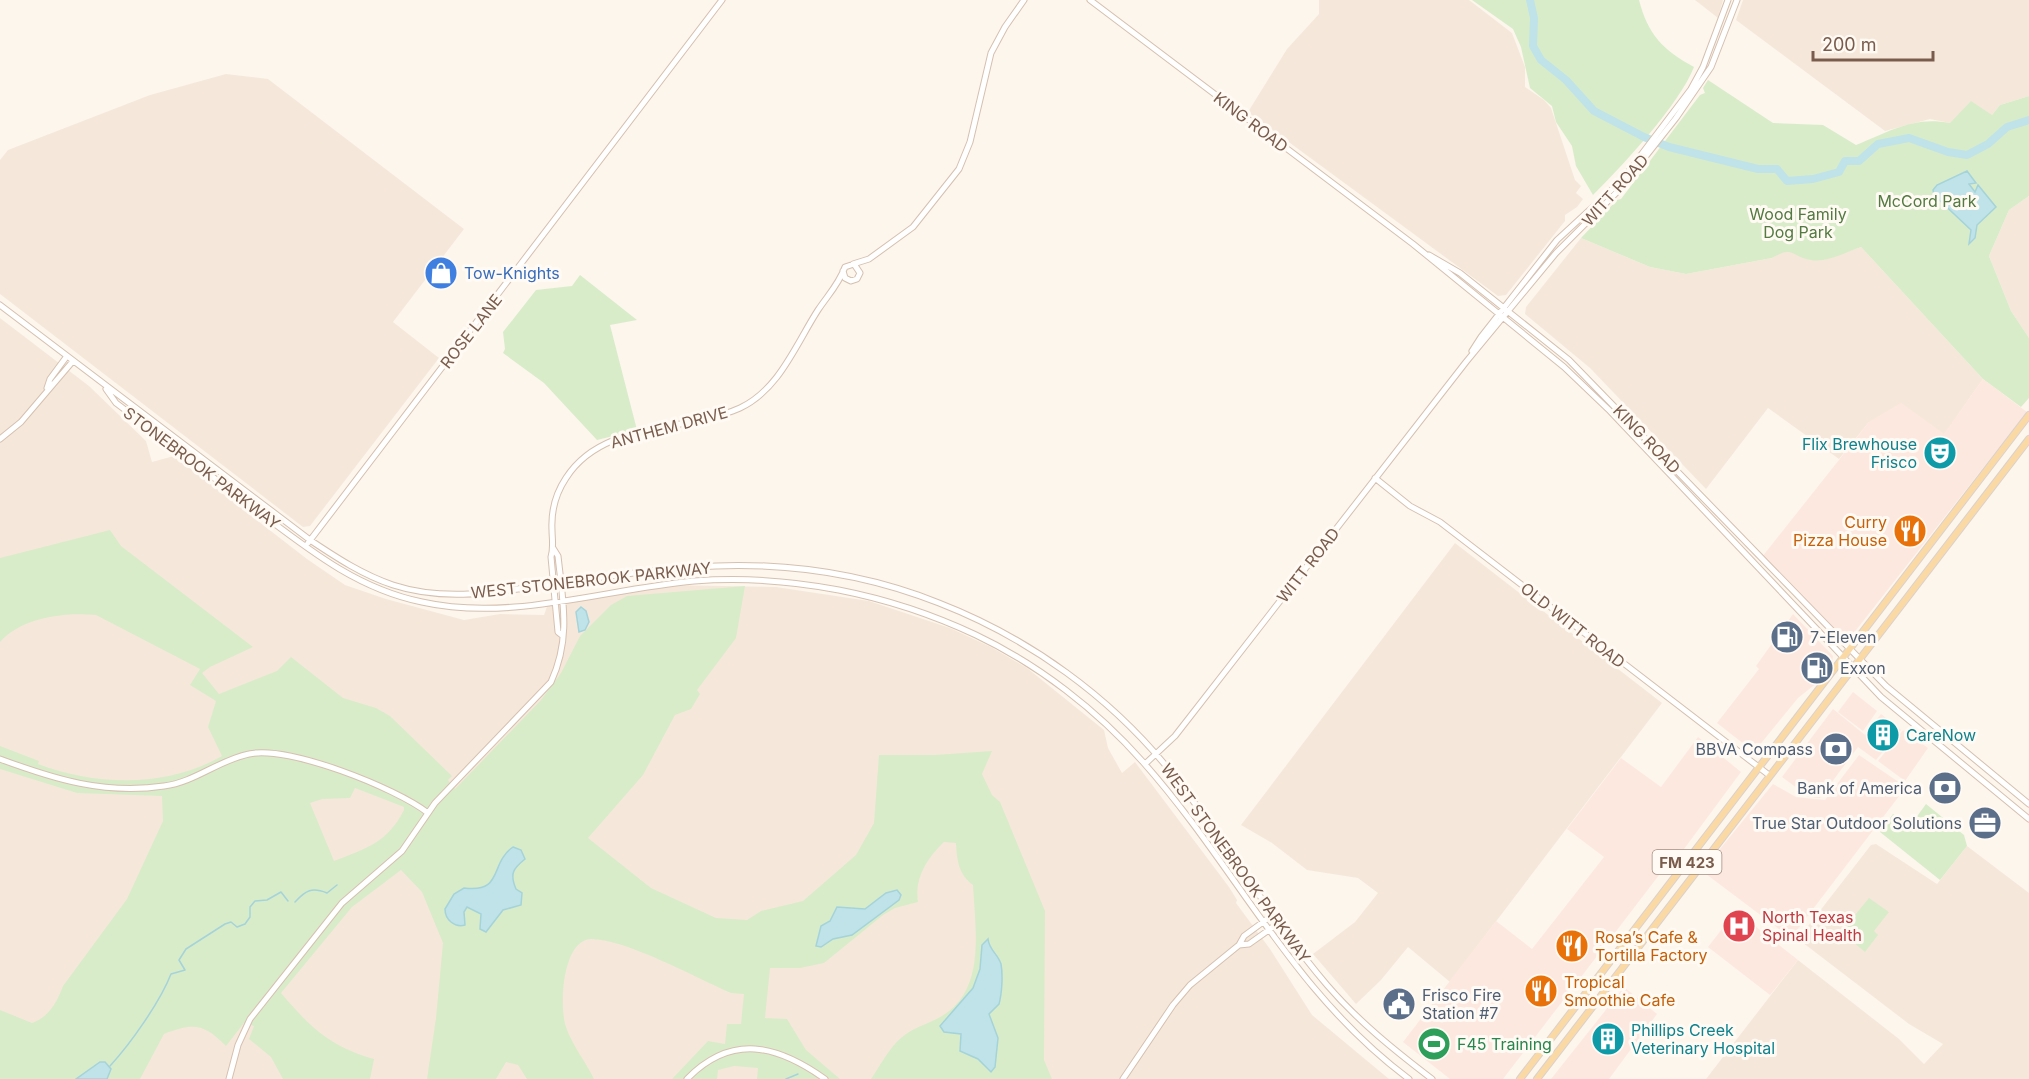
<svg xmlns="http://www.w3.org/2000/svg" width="2029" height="1079" font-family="Inter,sans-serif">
<rect width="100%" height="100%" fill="#fdf6ec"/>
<path fill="#f5e8da" d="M1319 0H1469L1512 33 1525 67V87L1544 100 1551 108 1575 180 1581 186 1576 193 1583 199 1577 207 1565 215V221L1506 295 1498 296 1248 112 1287 49 1319 14Z
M1695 0H1723L1718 18Z
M1743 0H2029V96L2000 105 1992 115 1950 123 1930 119 1885 131 1736 20Z
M226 74 268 79 464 229 393 322 439 358 310 526 303 527 0 294V160L8 150 150 95Z
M2029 196V338L2011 311 1989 256 2009 210Z
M1581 238 1650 267 1686 274 1772 258 1783 251H1790L1800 256 1823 260 1861 247 1983 379 1944 435 1869 422 1839 459 1768 408 1706 489 1590 368 1525 314 1526 307Z
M0 318 89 386 146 441 152 462 174 456 307 559 345 585 386 599 464 620 500 614 544 615 549 601 668 585 776 587 869 601 950 628 991 647 1027 668 1104 730 1108 748 1122 773 1135 762 1229 887 1237 900 1236 903 1270 949 1312 1015 1389 1079H0Z
M1455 543 1662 703 1450 982 1408 947 1381 980 1356 1004 1313 954 1355 922 1378 893 1358 878 1307 870 1272 843 1241 825Z
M1876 844 1937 884 1967 846 2029 893V1079H1706L1798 960 1899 1039 1924 1064 1943 1044 1909 1024 1798 939 1871 845Z"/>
<path fill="#fde8e0" d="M1983 379 2027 412 1853 634 1848 638H1842L1762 557 1869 422 1901 403 1944 434Z
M1793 614 1833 656 1832 663 1818 682 1798 698 1754 752 1717 723 1759 669 1756 666Z
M1853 692 1877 711 1863 731 1838 712Z
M1833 709 1865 735 1881 714 1901 730 1876 760 1858 747 1820 798 1809 797 1782 777Z
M1903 730 1928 748 1905 781 1878 761Z
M1698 737 1741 772 1684 849H1679L1503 1079H1450L1403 1042 1496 921 1532 949 1604 857 1567 829 1621 758 1661 787Z
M1859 755 1906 787 1791 938 1702 871 1773 784 1796 797 1825 800Z
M1736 911 1798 960 1770 995 1708 947Z
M1624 987 1657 1014 1609 1079H1551Z"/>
<path fill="#d8ecc9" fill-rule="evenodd" d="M1472 0H1639C1648 35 1663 50 1694 67 1679 105 1623 165 1593 195L1576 166 1572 146 1556 122 1552 106 1530 88 1521 47 1513 29Z
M1708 80 1773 123 1823 125 1856 145C1889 132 1913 116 1950 123L1971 101 1992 115 2000 105 2029 96V196L2009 210 1989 256 2011 311 2029 338V398L2021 407 1983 379 1861 247C1846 252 1827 263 1811 260 1791 257 1794 245 1772 258L1686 274 1650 267 1581 238 1617 200 1621 199 1700 95 1705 93 1703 88Z
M580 275 637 320 610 325 637 430 597 440 544 383 503 353 505 349 503 332 536 290 572 286Z
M110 530 121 546 253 647 210 667 202 673 219 694 277 671 291 657 343 698 376 708 390 716 452 776 448 780 455 789 541 700 561 673 580 636 611 605 627 596 745 586 736 638 697 690 700 694 691 709 675 715 643 775 588 838 651 888 716 918 747 920 761 911 803 901 856 855 874 823 879 755H935L992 751 982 774 992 795 1000 802 1045 911 1044 1060 1052 1079H871C880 1066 889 1048 901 1038 913 1027 932 1023 945 1014 986 987 975 927 973 885 958 874 957 860 956 843L944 842C928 857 914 878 918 902L895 908 883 915 824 963 800 968H770L765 1018 787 1019 806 1050 840 1079H757L758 1068 734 1066 718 1070 717 1079H672L708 1041 725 1044 727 1024H741L744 994 731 993C696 978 626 939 591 939 562 940 559 1007 566 1027 572 1045 586 1062 594 1079H527L518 1065 506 1062 496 1079H427L436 1018 443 943 422 892 401 870 352 907 281 993C311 1028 329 1046 374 1059L370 1079H283L271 1057 249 1039 254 1026 244 1023 226 1046C203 1023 193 1023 164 1034L140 1079H0V1010L32 1023C49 1017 57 1002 63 986L127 899 163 821 162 796 77 793 0 769V746L39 761 38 764C97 786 166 788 222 756L208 727 216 701 190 685 200 669 96 615C66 612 22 617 0 642V558ZM355 788 404 807V810C387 843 367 848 334 861L310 803 322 799 350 798Z
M1926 804 1964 835 1967 846 1940 880 1880 832 1893 814 1910 826Z
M1869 898 1889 912 1874 931 1878 935 1865 952 1841 932Z"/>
<path fill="#bfe3e8" stroke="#a5d3da" stroke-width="1.5" d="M1967 171 1976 183 1969 184 1975 192 1978 185 1996 207 1977 225 1975 238 1969 244 1971 230 1934 195 1933 190 1937 185Z
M581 607 586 611 589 622 585 630 579 632 576 612Z
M513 847 521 850 525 859C514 868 509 873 516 889L522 893 521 905 503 910 486 932 480 929 481 914 467 907 464 912 465 925C455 928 445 920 445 909L454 894 464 888C504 893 489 864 513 847Z
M897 890 901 895 899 900 852 935 833 939 821 947 816 946 821 926 830 921 837 907 865 909 886 893Z
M988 939C989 950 998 954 1001 964 1003 975 1002 993 999 1004L989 1014 998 1038 995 1067 991 1072 978 1059 960 1051 961 1034 944 1032 940 1026 973 988 980 969 982 945Z
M100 1062H105L111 1069 107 1079H76Z"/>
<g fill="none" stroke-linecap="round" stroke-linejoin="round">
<path stroke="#a5d3da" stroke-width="1.5" d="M295 902C306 890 312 887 327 893L337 885
M110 1066C131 1043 160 1002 171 974L185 970 179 960 186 949 225 924 231 922 237 927 245 924 250 917V907L255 901 267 900 281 892 288 901
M786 1079 798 1074"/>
<path stroke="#bfe3e8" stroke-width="8" d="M1530 0 1534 18 1533 46 1541 60 1566 80 1594 111 1644 137 1669 147 1758 169H1777L1787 181 1813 179 1839 172 1845 161H1859L1878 144 1909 138 1948 152 1967 155 1988 144 2007 127 2029 120"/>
<g stroke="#d6c0b0" stroke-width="7">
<path id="secondary" d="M1090 0 1413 244 1564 367 1610 411 1881 697 2029 819
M1429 255 1460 273 1569 360 1886 686 2029 804
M853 264 869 259 913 227 959 169 970 142 991 53 1005 27 1024 0
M0 305 310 540C337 558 363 575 393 585 442 601 491 593 540 586 591 579 643 570 694 567 778 561 861 572 939 603 1029 638 1111 697 1171 772 1226 841 1270 918 1327 985 1358 1021 1394 1050 1432 1079
M1472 351 1481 337 1557 240 1622 180 1691 89 1703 67 1728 0
M47 388 50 379 67 356
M106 389 116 403C160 436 203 470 247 503 302 544 353 588 422 602 511 622 605 589 694 581 791 574 889 594 976 635 1039 665 1097 710 1143 762 1238 869 1291 991 1409 1079
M0 439 21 422 73 361
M1375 478 1410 506 1440 522 1769 775
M308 543 722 0
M563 636 558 632 551 557C554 547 552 539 552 530 551 511 556 493 566 478 603 420 684 433 740 408 779 390 796 344 818 310 828 295 839 284 845 267L854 264 860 273 857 279 851 281 845 278 843 271
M0 759C54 779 105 795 164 786 195 782 219 760 249 754 288 745 396 788 428 813
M1145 764 1175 736 1466 362 1556 253 1619 190 1676 118 1711 67 1737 0
M1239 945 1249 944 1280 922
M229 1079 238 1045 250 1019 342 903 402 851 435 803 551 682C571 639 563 602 558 556L553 548
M687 1079C732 1033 777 1045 825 1079
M1123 1079 1173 1005 1190 985 1239 945 1244 936 1274 914"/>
</g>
<g stroke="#dad1cd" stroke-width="8">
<path id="primary" d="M1520 1079 2029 415
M1537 1079 2029 439"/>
</g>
<use href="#secondary" stroke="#fff" stroke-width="5"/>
<use href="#primary" stroke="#fbd9a5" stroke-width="6"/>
</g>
<defs>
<g id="shop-disc" transform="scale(1.725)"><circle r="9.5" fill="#3f7fe0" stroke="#fffaf3"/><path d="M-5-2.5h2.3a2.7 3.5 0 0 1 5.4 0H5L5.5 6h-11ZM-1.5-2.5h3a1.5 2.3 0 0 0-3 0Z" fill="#fff"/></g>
<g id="theatre-disc" transform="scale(1.725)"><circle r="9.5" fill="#0f9aa8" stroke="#fffaf3"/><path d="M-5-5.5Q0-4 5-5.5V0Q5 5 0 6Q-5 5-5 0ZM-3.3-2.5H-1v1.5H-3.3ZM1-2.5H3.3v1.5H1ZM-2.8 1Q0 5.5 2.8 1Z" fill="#fff"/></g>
<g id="restaurant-disc" transform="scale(1.725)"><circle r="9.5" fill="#e8710a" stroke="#fffaf3"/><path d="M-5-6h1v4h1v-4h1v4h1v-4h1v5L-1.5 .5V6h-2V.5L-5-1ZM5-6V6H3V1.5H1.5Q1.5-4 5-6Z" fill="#fff"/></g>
<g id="fuel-disc" transform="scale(1.725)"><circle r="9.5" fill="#5c6f8a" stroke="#fffaf3"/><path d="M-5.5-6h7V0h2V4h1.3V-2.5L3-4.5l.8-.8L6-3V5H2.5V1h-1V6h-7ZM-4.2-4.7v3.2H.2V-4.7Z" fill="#fff"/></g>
<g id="building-disc" transform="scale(1.725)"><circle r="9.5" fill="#0f9aa8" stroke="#fffaf3"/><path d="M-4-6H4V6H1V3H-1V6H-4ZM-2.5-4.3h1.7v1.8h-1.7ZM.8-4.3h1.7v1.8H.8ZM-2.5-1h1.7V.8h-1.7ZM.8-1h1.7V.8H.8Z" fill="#fff"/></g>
<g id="bank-disc" transform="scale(1.725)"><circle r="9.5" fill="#5c6f8a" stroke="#fffaf3"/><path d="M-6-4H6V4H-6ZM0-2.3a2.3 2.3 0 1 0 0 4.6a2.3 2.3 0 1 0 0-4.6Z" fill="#fff"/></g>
<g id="office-disc" transform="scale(1.725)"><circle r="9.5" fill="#5c6f8a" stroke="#fffaf3"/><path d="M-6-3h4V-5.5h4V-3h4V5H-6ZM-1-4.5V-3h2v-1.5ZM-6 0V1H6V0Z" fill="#fff"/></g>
<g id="hospital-disc" transform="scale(1.725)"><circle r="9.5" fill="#e0444e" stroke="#fffaf3"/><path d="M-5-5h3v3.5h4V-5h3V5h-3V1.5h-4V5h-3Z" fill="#fff"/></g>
<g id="civic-disc" transform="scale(1.725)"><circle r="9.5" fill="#5c6f8a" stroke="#fffaf3"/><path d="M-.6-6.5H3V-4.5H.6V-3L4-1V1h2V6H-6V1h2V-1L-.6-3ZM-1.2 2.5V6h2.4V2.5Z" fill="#fff"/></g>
<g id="stadium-disc" transform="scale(1.725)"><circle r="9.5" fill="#2e9e5b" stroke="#fffaf3"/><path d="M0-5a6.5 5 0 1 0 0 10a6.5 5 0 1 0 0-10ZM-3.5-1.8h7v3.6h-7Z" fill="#fff"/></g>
</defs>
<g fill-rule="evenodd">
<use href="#shop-disc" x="441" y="273"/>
<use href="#theatre-disc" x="1940" y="453"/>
<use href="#restaurant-disc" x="1910" y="531"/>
<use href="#fuel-disc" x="1787" y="637"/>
<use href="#fuel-disc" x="1817" y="668"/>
<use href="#building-disc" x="1883" y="735"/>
<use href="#bank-disc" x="1836" y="749"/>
<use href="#bank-disc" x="1945" y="788"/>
<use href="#office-disc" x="1985" y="823"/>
<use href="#hospital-disc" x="1739" y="926"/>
<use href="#restaurant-disc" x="1572" y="946"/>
<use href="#restaurant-disc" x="1541" y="991"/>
<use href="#civic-disc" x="1399" y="1004"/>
<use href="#building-disc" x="1608" y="1039"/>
<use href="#stadium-disc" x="1434" y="1044"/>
</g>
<g text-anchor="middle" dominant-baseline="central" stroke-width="6" stroke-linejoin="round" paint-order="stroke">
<rect fill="#fffaf3" stroke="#a28b7f" stroke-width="1.5" x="1652.5" y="850" width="69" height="24" rx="4.5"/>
<g font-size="15" font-weight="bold" fill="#7a5c4d">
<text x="1687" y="862">FM 423</text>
</g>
<g font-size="16" fill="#7a5c4d" stroke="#fffaf3">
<text transform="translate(1251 122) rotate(37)">KING ROAD</text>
<text transform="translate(1615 190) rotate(-48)">WITT ROAD</text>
<text transform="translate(471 331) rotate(-52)">ROSE LANE</text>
<text transform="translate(669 427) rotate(-15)">ANTHEM DRIVE</text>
<text transform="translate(1647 439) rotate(46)">KING ROAD</text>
<text transform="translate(202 468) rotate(37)">STONEBROOK PARKWAY</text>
<text transform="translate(1308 565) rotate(-52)">WITT ROAD</text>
<text transform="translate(591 580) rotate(-6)">WEST STONEBROOK PARKWAY</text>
<text transform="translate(1573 625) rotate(38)">OLD WITT ROAD</text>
<text transform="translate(1236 863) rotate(54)">WEST STONEBROOK PARKWAY</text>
</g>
<g font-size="16" fill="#537a41" stroke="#fffaf3">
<text x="1927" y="201">McCord Park</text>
<text x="1798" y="214">Wood Family<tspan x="1798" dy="18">Dog Park</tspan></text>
</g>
<g font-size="16" fill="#366cbe" stroke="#fffaf3" text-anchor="start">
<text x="464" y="273">Tow-Knights</text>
</g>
<g font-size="16" fill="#0d838f" stroke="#fffaf3" text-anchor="start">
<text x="1917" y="444" text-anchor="end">Flix Brewhouse<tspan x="1917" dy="18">Frisco</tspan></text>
<text x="1906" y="735">CareNow</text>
<text x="1631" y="1030">Phillips Creek<tspan x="1631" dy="18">Veterinary Hospital</tspan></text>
</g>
<g font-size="16" fill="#c56008" stroke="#fffaf3" text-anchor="start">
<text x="1887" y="522" text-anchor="end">Curry<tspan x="1887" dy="18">Pizza House</tspan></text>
<text x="1595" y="937">Rosa’s Cafe &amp;<tspan x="1595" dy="18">Tortilla Factory</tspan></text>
<text x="1564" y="982">Tropical<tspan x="1564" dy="18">Smoothie Cafe</tspan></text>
</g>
<g font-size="16" fill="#4e5e75" stroke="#fffaf3" text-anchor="start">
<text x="1810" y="637">7-Eleven</text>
<text x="1840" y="668">Exxon</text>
<text x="1813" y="749" text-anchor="end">BBVA Compass</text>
<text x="1922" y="788" text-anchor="end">Bank of America</text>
<text x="1962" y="823" text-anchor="end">True Star Outdoor Solutions</text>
<text x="1422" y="995">Frisco Fire<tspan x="1422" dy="18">Station #7</tspan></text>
</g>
<g font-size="16" fill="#be3a42" stroke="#fffaf3" text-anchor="start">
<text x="1762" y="917">North Texas<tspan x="1762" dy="18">Spinal Health</tspan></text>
</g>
<g font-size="16" fill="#27864d" stroke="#fffaf3" text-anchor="start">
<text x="1457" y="1044">F45 Training</text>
</g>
</g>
<path d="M1813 51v9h120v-9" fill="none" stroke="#7a5c4d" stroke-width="3"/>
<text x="1822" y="51" font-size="18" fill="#7a5c4d" stroke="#fffaf3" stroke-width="4.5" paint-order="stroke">200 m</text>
</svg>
